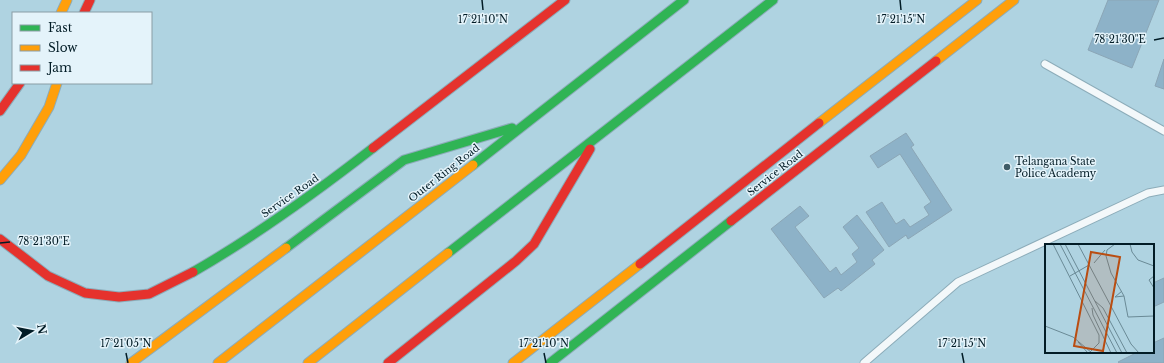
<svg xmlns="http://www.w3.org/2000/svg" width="1164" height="363" font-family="'Libre Baskerville',serif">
<rect width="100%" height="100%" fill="#afd3e1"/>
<path fill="#8db2c8" stroke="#8ba6b6" d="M1108 0H1159L1132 68 1088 50Z
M1164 59V89L1155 86Z
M906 133 914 145 911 147 952 210 908 239 906 235 889 247 866 212 882 202 896 224 904 219 910 227 929 215 924 207 931 202 900 154 878 168 870 156Z
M800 206 809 216 795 227 830 272 836 267 841 275 857 262 852 254 859 248 843 227 857 215 884 250 872 260 875 264 841 291 838 288 824 298 771 229Z
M1164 278V302L1153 307V283Z
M1164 338V363H1119L1118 362 1134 354 1133 352H1153V343Z"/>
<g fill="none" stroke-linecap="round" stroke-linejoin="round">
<g stroke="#8cacb9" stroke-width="9">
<path id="lane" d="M1045 64 1164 131
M864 363 958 282 1148 193 1164 190"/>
</g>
<g stroke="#8cacb9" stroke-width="11">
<path id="fast" d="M473 165 684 0
M286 248 404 160 512 128
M448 253 773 0
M193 272C256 236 315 193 373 148
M550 363 731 221"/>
</g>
<g stroke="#8cacb9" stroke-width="11">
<path id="slow" d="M61 13 67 0
M936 61 1014 0
M819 123 977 0
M0 180 21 155 49 107 57 83
M131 363 286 248
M218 363 473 165
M308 363 448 253
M513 363 640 264"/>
</g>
<g stroke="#8cacb9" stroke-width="11">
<path id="jam" d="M84 13 90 0
M0 111 20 83
M373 148 565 0
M731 221 936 61
M0 239 48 276 85 293 119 297 149 294 193 272
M640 264 819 123
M388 363 516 261 534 244 590 149"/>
</g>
<use href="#lane" stroke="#f3f8fa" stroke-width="7"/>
<use href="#fast" stroke="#30b455" stroke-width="9"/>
<use href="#slow" stroke="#ff9f0a" stroke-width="9"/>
<use href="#jam" stroke="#e5322d" stroke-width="9"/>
</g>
<path fill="none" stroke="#021c26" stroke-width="1.5" d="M482 0 483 10M900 0 901 10M1154 40 1164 38M0 243 10 242M126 353 128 363M544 353 546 363M962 353 964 363"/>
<circle fill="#3f5c67" stroke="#e4f3fa" stroke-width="1.5" cx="1007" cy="167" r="4"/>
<g text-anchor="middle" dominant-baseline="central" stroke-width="3" stroke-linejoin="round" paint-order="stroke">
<g font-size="10" fill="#021c26" stroke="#e4f3fa" text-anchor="start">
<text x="1015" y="161">Telangana State<tspan x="1015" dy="12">Police Academy</tspan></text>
</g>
<g font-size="10" fill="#021c26" stroke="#e4f3fa">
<text transform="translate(444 173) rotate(-38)">Outer Ring Road</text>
<text transform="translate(775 173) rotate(-38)">Service Road</text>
<text transform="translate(290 196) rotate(-35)">Service Road</text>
</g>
</g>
<g transform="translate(1045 244)">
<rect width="109" height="109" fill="#afd3e1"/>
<path fill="none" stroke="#6a8a96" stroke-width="1" d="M8 0 54 91V99L44 109M15 0 72 109M20 0 77 109M33 0 86 100 94 109M70 0 62 6 61 12 66 29 79 52 83 73 109 72M85 0 87 8 93 16 109 22M49 19 60 6M25 32 44 21M109 32 104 36 109 44M77 47 70 53 79 52M50 57 58 64 82 109M47 64 48 71 66 109M0 82 28 93 47 109M33 98 43 109"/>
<path fill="#ba4d11" fill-opacity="0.15" stroke="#ba4d11" stroke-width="2" d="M46 8 75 13 58 107 29 102Z"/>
<rect width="109" height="109" fill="none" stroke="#021c26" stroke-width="2"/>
</g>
<g font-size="10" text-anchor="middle" fill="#021c26" stroke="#e4f3fa" stroke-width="3" stroke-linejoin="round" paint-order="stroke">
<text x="483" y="23">17°21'10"N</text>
<text x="901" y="23">17°21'15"N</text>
<text x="1120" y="43">78°21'30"E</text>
<text x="44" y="245">78°21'30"E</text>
<text x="126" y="347">17°21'05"N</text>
<text x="544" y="347">17°21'10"N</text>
<text x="962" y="347">17°21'15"N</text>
</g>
<rect x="12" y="12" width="140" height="72" fill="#e4f3fa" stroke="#8a9da5"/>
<rect x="20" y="25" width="20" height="6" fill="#30b455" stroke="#8a9da5"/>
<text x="48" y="32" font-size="12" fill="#021c26">Fast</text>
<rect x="20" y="45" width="20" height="6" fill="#ff9f0a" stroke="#8a9da5"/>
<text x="48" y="52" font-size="12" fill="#021c26">Slow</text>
<rect x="20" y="65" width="20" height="6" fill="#e5322d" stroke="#8a9da5"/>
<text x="48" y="72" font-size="12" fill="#021c26">Jam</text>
<g transform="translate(32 331) rotate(80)" stroke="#e4f3fa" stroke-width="3" paint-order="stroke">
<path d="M0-3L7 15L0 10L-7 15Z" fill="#021c26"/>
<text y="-6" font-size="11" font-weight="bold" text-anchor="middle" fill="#021c26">N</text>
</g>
</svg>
